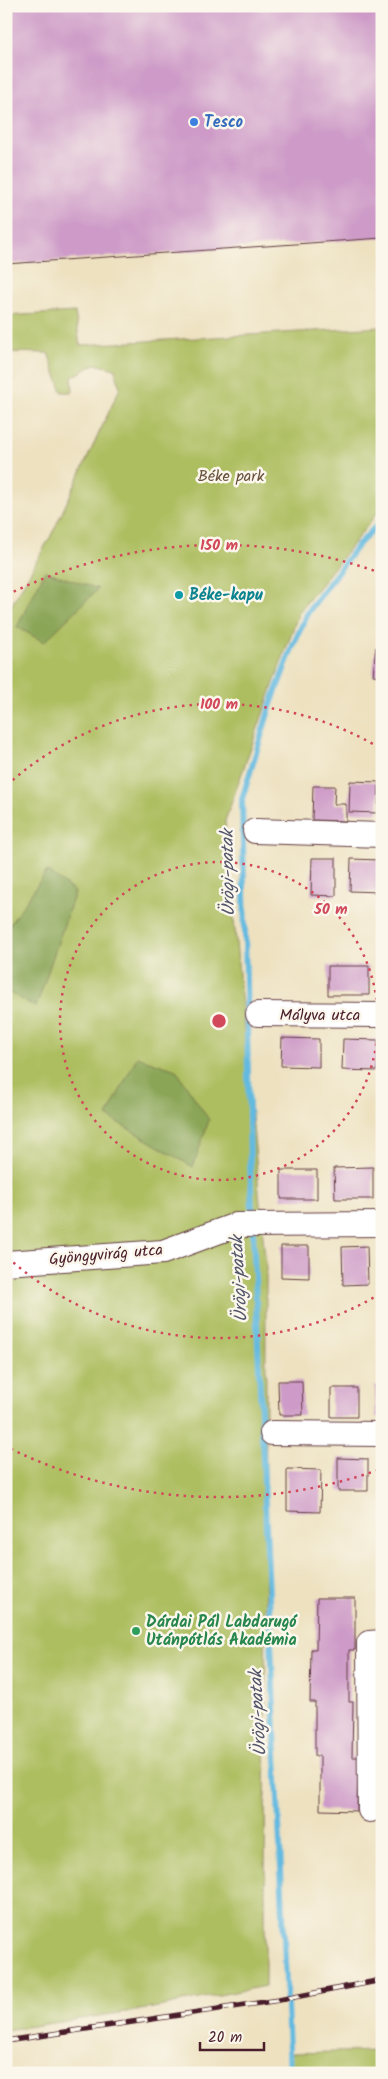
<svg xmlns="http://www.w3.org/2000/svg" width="388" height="2079" font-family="Kalam,sans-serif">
<rect width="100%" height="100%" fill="#fbf7ec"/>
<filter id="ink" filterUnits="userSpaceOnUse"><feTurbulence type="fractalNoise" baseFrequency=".02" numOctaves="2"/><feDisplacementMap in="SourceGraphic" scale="10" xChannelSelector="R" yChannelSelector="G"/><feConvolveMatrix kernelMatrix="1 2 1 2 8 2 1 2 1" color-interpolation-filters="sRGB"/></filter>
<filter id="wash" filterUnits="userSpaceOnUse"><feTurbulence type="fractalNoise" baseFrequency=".0096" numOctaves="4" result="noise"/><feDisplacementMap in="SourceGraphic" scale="20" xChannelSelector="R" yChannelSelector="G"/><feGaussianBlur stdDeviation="1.12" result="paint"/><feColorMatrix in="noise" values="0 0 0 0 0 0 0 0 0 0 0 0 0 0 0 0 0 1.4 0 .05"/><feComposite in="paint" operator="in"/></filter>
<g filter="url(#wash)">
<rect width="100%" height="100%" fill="#ede1c0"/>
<path fill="#adbe61" stroke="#7c6e46" d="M75 312 80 345 382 327V507L299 612 225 821 266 1269 265 1986 153 2008 6 2030V615L53 532 120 388 115 369 95 364 72 377 73 392H62L48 353 6 352V316Z
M382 2051V2073H291L290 2053Z"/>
<path fill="#8aa557" stroke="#6a6241" d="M45 571 98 589 44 642 17 627Z
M47 871 75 892 36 1007 6 991V930Z
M137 1057 176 1070 209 1120 193 1167 107 1116Z"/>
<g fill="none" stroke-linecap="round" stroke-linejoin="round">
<path stroke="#63bae0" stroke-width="6" d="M290 2073 250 1163 242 799 270 707 292 648 308 612 357 546 382 520"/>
</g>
<g id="blocks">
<path fill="#ce9bc8" d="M6 6H382V238L6 264Z
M376 647H382V676L373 675Z
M350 781 379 782 378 813 349 812Z
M313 786H335L334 804H346V821L312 820Z
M312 858H336V896L311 895Z
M351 859 380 860 379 892 350 891Z
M328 966H369V995H328Z
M282 1038 319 1039V1067L281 1066Z
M343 1039 378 1040 377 1071 342 1070Z
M373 1167V1199H335L334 1168Z
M281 1170H317V1199H281Z
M281 1246H309V1278L281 1277Z
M367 1246 368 1284 343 1285 342 1247Z
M278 1381H302L303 1415H279Z
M375 1386H382V1417H376Z
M331 1388H357V1417H331Z
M338 1458 368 1459V1491H338Z
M287 1469 321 1470 320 1512 287 1511Z
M317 1598H355V1650H349V1702H353L352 1757H358L357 1811 320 1810V1756H315V1702H310L311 1649H316Z"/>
</g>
</g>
<g filter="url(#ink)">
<use href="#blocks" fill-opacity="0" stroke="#623c41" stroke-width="1"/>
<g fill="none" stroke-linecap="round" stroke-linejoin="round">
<g stroke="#623c41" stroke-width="26">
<path id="minor" d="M255 831 382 835
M258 1014 382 1015
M6 1263 163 1252 236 1225 382 1224
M272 1433 382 1434
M370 1810 369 1643 382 1642"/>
</g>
<use href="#minor" stroke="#fff" stroke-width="24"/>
<g stroke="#4a1f2b" stroke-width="5.5">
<path id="rail" d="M6 2041 279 2000 382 1980"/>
</g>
<use href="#rail" stroke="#fbf7ec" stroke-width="4" stroke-dasharray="11" stroke-linecap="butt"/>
</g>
</g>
<g fill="none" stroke="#d1495b" stroke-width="2.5" stroke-dasharray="2.5 5">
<circle cx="219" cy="1021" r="159"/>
<path d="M380 1294A317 317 0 0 1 7 1257M7 785A317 317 0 0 1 380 748"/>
<path d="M378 1470A476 476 0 0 1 7 1447M7 595A476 476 0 0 1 378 572"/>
</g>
<circle fill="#3f7fe0" stroke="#fbf7ec" stroke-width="2" cx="194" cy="122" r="5"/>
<circle fill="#0f9aa8" stroke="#fbf7ec" stroke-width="2" cx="179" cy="595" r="5"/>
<circle fill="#2e9e5b" stroke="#fbf7ec" stroke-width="2" cx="136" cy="1631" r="5"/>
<g text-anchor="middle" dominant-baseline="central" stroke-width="5" stroke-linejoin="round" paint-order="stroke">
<g font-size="16" font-weight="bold" fill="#366cbe" stroke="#fbf7ec" text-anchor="start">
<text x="204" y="122">Tesco</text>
</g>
<g font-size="16" fill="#684f3b" stroke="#fbf7ec">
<text x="231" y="476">Béke park</text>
</g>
<g font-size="16" font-weight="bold" fill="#0d838f" stroke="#fbf7ec" text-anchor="start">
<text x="189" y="595">Béke-kapu</text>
</g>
<g font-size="16" fill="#4a1f2b" stroke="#fbf7ec">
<text x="320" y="1015">Mályva utca</text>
<text transform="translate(106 1255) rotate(-5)">Gyöngyvirág utca</text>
</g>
<g font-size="16" font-weight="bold" fill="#27864d" stroke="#fbf7ec" text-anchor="start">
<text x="146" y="1622">Dárdai Pál Labdarugó<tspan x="146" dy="18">Utánpótlás Akadémia</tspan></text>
</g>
<g font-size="18" font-style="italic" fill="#53556a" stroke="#fbf7ec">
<text transform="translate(229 873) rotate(-91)">Ürögi-patak</text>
<text transform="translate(240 1279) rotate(-93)">Ürögi-patak</text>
<text transform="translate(259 1713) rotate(-93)">Ürögi-patak</text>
</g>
</g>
<circle cx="219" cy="1021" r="8" fill="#d1495b" stroke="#fbf7ec" stroke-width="2.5"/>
<g font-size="15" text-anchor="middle" font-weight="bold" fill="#d1495b" stroke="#fbf7ec" stroke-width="5" stroke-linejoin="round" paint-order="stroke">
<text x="219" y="550">150 m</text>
<text x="219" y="709">100 m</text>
<text x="331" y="914">50 m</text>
</g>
<rect width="388" height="2079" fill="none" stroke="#fbf7ec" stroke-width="25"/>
<path d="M200 2042v8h64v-8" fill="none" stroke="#4a1f2b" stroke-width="2.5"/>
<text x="208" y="2042" font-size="15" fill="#4a1f2b" stroke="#fbf7ec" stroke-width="4" paint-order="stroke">20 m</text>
</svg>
